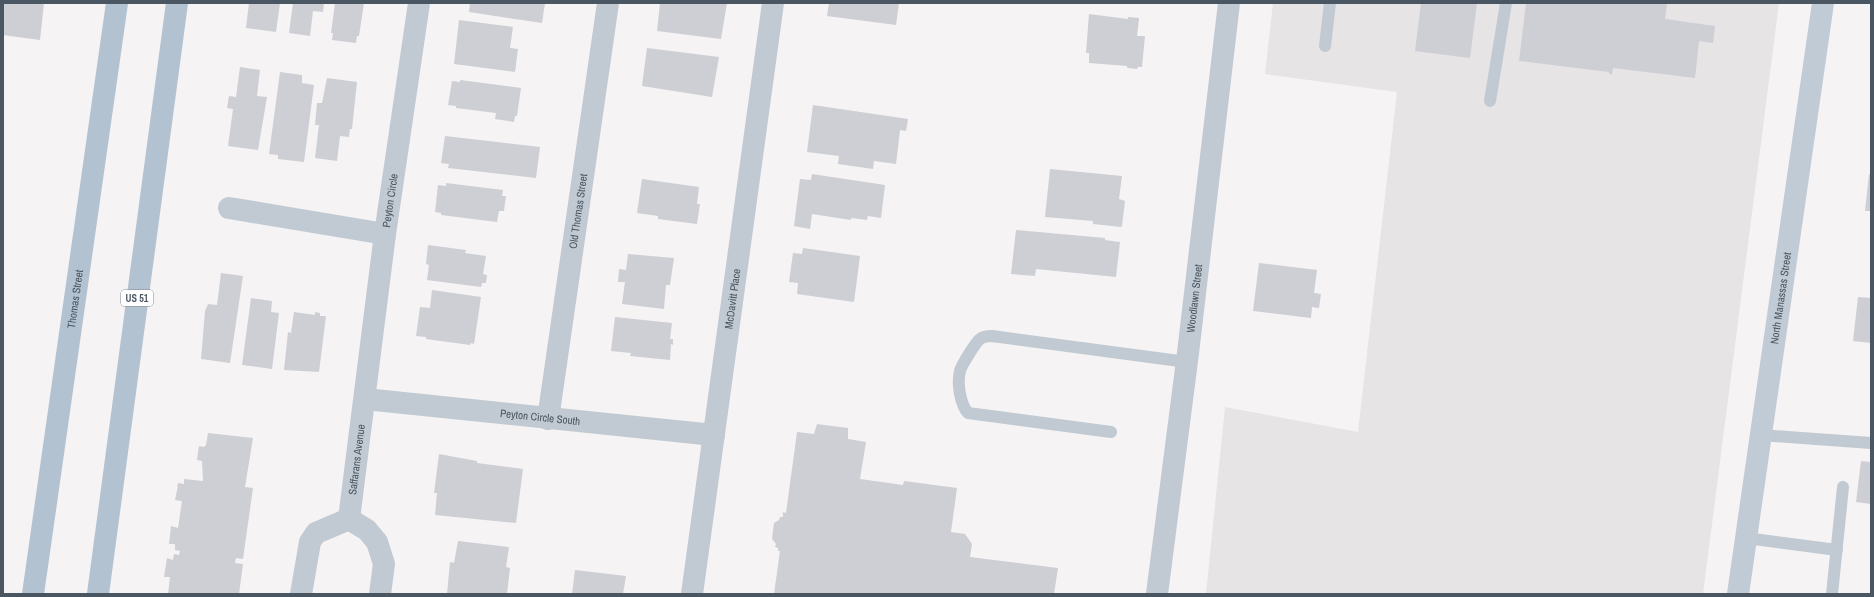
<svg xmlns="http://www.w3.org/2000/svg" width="1874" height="597" font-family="'Archivo Narrow',sans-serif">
<rect width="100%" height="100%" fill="#f5f3f3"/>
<path fill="#e6e4e5" d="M1273 3H1779L1703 594H1206L1225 407 1358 432 1397 92 1265 74Z"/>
<path fill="#cdcfd5" d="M3 3H44L40 40 3 35Z
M249 3H280L276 32 246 28Z
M293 3H324L323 12 313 11 310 36 289 33Z
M335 3H364L359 36H357L356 43 332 40 333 33H331Z
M470 3H545L542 23 469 12Z
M660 3H727L721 39 657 31Z
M829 3H899L896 25 827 16Z
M1421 3H1477L1470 58 1415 51Z
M1526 3H1667L1665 19 1715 26 1713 43 1699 41 1695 78 1613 68 1612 74H1609V72L1519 61Z
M1089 14 1128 19V17L1139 18 1137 36H1145L1142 67H1138L1137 69 1127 68V66L1089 63V53H1086Z
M459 20 513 27 510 48 518 49 515 72 454 64Z
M647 48 719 57 712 97 642 86Z
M240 67 260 70 257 96 267 97 258 150 228 146 233 109 227 108 229 96 236 97Z
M280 72 302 75V83L314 85 304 162 278 159V155L269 154Z
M327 78 357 82 352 129H350L349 137 340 136 337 161 315 158 319 125H315L317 103H322Z
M460 80 521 88 517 116H515L514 122 495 119 496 113 456 108V106L448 105 452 81 460 82Z
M813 105 908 119 906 131 900 130 896 164 874 161 873 169 838 164 839 156 807 152Z
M445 136 540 147 536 178 448 168 449 164 441 163Z
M1050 169 1122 176 1119 199 1125 201 1122 226 1121 227 1093 224V221L1045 217Z
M812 174 885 185 881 218 868 216 867 220 851 218V220L812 214 810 229 794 226 800 179 811 180Z
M1869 174 1871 175V211H1865Z
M642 179 699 187 697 204H700L697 224 658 219V216L637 213Z
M446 183 503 190 502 196H506L504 211H499L497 222 441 215V213L435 212 438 185 446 186Z
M1016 230 1105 238V240L1120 242 1116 277 1036 269 1035 276 1011 274Z
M428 245 466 250 465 253 486 256 483 274 487 275 486 283H482L481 287 427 280 429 265 426 264Z
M803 248 860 256 854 302 797 294 798 283 789 282 793 253 802 254Z
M628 254 674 258 670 285H666L664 309 622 304 625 282H618L619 269 626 270Z
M1259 263 1317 270 1314 293 1321 294 1319 308 1312 307 1311 318 1253 311Z
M221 273 243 276 230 363 201 359 205 311 208 304 217 305Z
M432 290 481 297 474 344 471 343 470 345 426 339V337L416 336 420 307 430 308Z
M1858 297 1871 298V343L1853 341Z
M251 298 272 301 271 312 279 313 272 369 242 365Z
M294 312 315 315V312L320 313V316H326L319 372 284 370 288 332 291 333Z
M615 317 672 323 670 339H673V345L671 344 670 360 630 356 631 353 611 351Z
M817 424 848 428V439L866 442 860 479 903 485 904 481 957 488 951 532 965 534 972 544 970 557 1058 568 1054 594H774L780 551H778V548L775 547 776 544 772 539 774 523 779 520 780 517H783V512L786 513 797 432 814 434Z
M208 433 253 438 245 487 253 488 243 559 236 558 235 563 243 564 239 594H168L170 577H164L167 558 173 560 174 554 179 555 180 551 175 550V544H169L171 526 178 528 182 501 175 500 178 486 177 487 178 483 184 484V479L203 481 202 461 197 460 199 446 204 447 206 445Z
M439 454 477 461V463L523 469 516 523 435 515 437 493H434Z
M1861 461 1871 462V504L1856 502Z
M458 541 509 547 506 567 510 568 507 594H447L450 562 454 563Z
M575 570 626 576 623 594H572Z"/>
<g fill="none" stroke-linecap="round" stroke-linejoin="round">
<path stroke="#c1cad2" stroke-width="12" d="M1325 46 1330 3
M1490 101 1506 3
M1111 432 968 413C960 404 957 383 960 371 961 366 976 342 980 339 984 336 988 336 992 336L1187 362
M1760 435 1871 443
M1746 538 1837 550
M1832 594 1843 487"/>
<g stroke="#c1cad2" stroke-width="22">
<path d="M229 208 385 234"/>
<path id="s1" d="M365 399 714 435"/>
<path id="s2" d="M548 419 608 3"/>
<path id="s3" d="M349 519 385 234 419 3"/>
<path d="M349 519 367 530 377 542 384 564 380 594"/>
<path d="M301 594 310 542 316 533 349 519"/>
<path id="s4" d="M692 594 773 3"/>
<path id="s5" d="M1157 594 1188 353 1229 3"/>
</g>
<path stroke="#c1cbd6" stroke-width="22" id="s6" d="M1738 594 1823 3"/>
<g stroke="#b3c2d1" stroke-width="22">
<path id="s7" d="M33 594 117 3"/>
<path d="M98 594 177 3"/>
</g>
</g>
<g text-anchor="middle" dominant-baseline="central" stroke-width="4" stroke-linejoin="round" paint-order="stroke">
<rect fill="#fff" stroke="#808990" stroke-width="1" x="121" y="290" width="32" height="16" rx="3"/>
<g font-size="10" font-weight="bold" fill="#4a5661">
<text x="137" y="298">US 51</text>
</g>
<g font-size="11" fill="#4a5661" stroke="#fff">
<text stroke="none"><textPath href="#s3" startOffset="321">Peyton Circle</textPath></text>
<text stroke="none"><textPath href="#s2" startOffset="210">Old Thomas Street</textPath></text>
<text stroke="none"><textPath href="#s6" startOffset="299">North Manassas Street</textPath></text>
<text stroke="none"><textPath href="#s7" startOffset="298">Thomas Street</textPath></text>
<text stroke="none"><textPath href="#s4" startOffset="298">McDavitt Place</textPath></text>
<text stroke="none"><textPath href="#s5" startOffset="298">Woodlawn Street</textPath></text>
<text stroke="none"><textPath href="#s1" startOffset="176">Peyton Circle South</textPath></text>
<text stroke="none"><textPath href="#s3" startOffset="60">Saffarans Avenue</textPath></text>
</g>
</g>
<rect width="1874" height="597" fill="none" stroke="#4a5661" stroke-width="8"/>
</svg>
